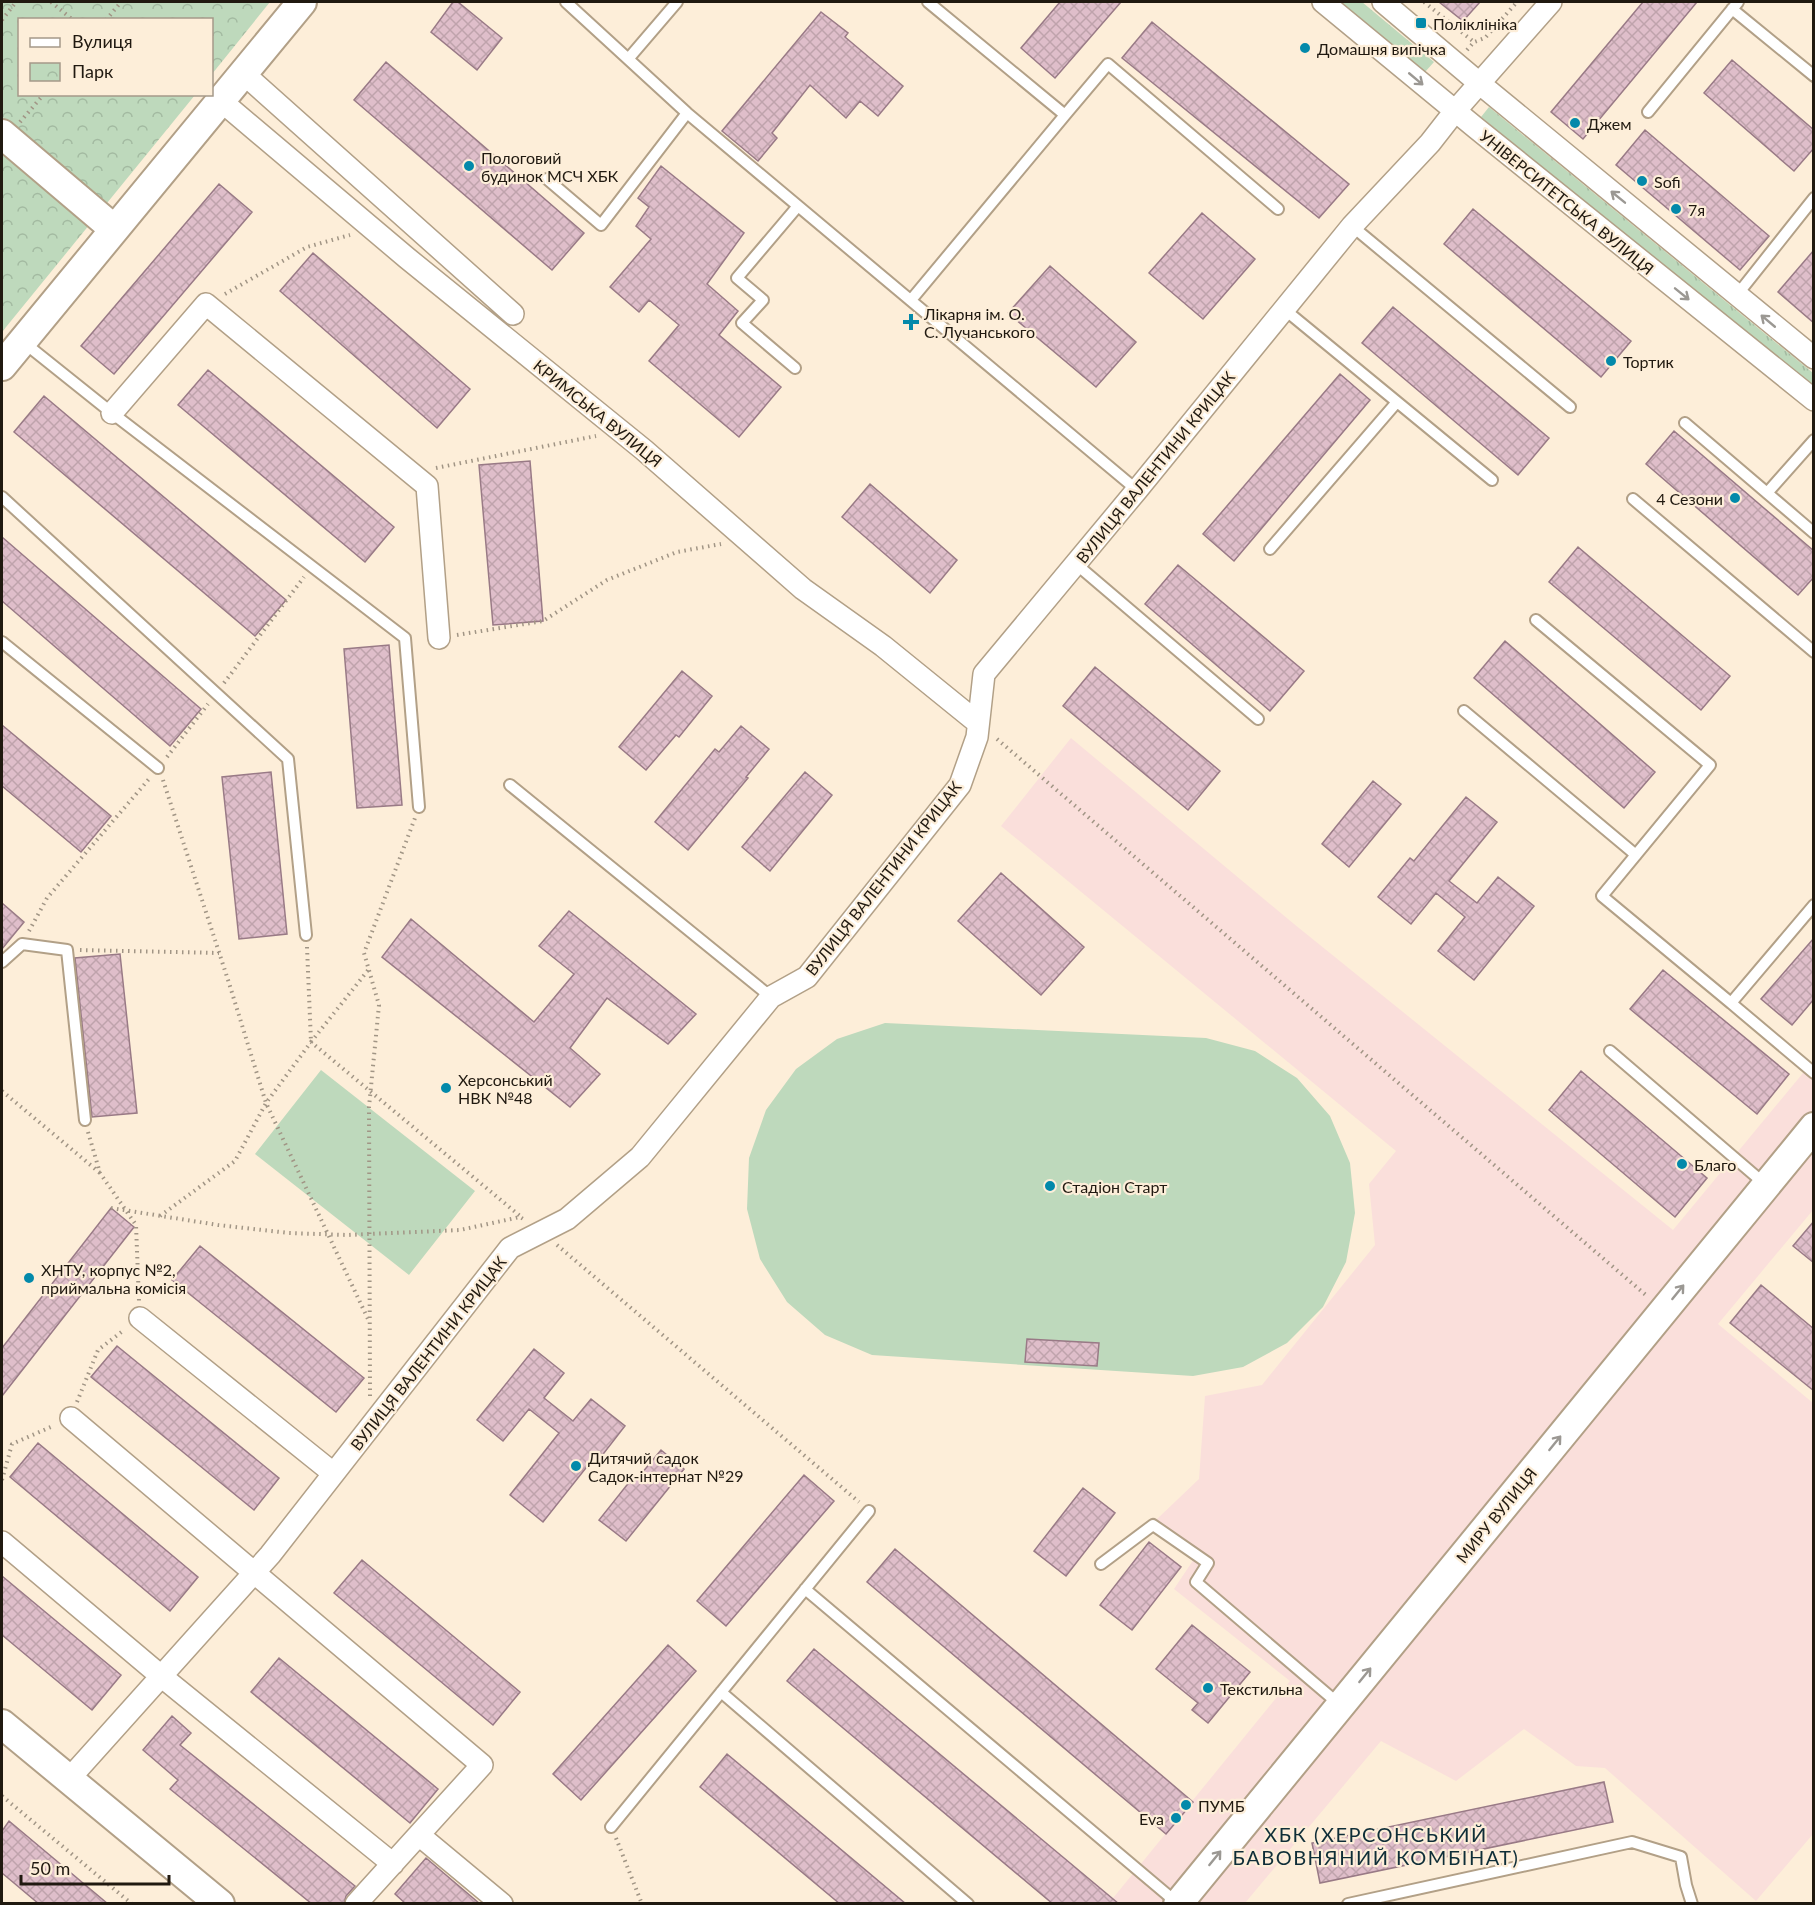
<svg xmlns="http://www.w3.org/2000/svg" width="1815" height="1905" font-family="Lato,sans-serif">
<defs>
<pattern id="grass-tufts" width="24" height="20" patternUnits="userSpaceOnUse" patternTransform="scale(1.5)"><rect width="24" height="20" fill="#bed9bc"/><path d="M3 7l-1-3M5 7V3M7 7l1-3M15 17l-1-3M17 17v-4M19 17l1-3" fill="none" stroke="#a3baa1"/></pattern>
<pattern id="park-crowns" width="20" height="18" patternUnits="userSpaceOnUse" patternTransform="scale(1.5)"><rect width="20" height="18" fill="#bed9bc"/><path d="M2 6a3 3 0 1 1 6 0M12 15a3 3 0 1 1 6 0" fill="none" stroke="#a3baa1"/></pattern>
<pattern id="building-cross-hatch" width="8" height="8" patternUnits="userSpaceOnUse" patternTransform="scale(1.5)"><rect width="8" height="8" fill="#dfbeca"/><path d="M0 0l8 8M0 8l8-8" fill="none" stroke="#bfa3ac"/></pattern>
</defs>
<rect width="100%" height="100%" fill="#fdeed9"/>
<path fill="#fadfdb" d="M1071 738 1294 924 1673 1230 1813 1061V1210L1718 1324 1813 1403V1834L1756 1901 1605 1768 1576 1766 1524 1729 1456 1781 1381 1741 1245 1903H1109L1290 1681 1174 1589 1198 1553 1156 1520 1199 1479 1205 1396 1262 1385 1375 1245 1369 1184 1396 1151 1001 826Z"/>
<path fill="url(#grass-tufts)" d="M1340 2H1362L1434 62 1425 72Z
M1489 107 1813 373V389L1481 117Z"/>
<path fill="url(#park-crowns)" d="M2 2H270L212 74V20H20V94L195 95 2 332Z"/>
<path fill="#bed9bc" d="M885 1023 1206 1038 1255 1051 1297 1078 1330 1116 1350 1163 1355 1213 1346 1262 1323 1307 1287 1343 1243 1367 1193 1376 872 1355 825 1335 787 1302 760 1259 747 1209 749 1158 766 1110 796 1069 837 1039Z
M321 1070 475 1191 409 1275 255 1154Z"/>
<path fill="url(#building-cross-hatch)" stroke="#997a86" stroke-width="1.5" d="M453 2H458L502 38 477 70 431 32Z
M1060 2H1121L1055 78 1021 48Z
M1439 2H1480L1463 21Z
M1643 2H1697L1583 139 1551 112Z
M821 12 848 33 845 37 903 86 878 116 860 101 846 118 810 85 772 133 777 138 758 161 722 131Z
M1152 22 1349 184 1319 218 1122 58Z
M1732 60 1814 130V148L1794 171 1704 93Z
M386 62 584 233 552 270 354 100Z
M1645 130 1769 236 1740 270 1616 165Z
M661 166 744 233 707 284 738 311 719 335 781 387 739 437 649 361 679 325 649 300 639 312 610 287 651 239 636 226 649 207 638 198Z
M219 184 252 212 114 374 81 346Z
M1473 209 1631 341 1601 377 1444 244Z
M1202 213 1255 259 1203 319 1149 273Z
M1814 250V323L1778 292Z
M313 253 470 389 437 428 280 291Z
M1050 266 1136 342 1096 387 1008 313Z
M1393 307 1549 438 1518 475 1362 343Z
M208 370 394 527 365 562 178 405Z
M1340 374 1370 400 1234 561 1203 534Z
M44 396 286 600 255 636 14 432Z
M1674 431 1814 551V577L1798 595 1646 464Z
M530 461 543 621 493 625 479 465Z
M870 484 957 560 930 593 842 517Z
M2 537 201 709 170 746 2 601Z
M1578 547 1730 676 1701 710 1549 582Z
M1178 565 1304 671 1270 711 1145 604Z
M1505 641 1655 772 1624 808 1474 678Z
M389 645 402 805 357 808 344 649Z
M1095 667 1220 771 1188 810 1063 706Z
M682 671 712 696 679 737 676 735 646 770 619 747Z
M2 725 111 816 81 852 2 786Z
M741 726 769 749 746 777 748 778 688 850 655 822 715 749 719 752Z
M271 772 287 934 239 939 222 777Z
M805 772 832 795 770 871 742 847Z
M1373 781 1401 804 1349 867 1322 844Z
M1466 797 1497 822 1449 881 1477 903 1498 877 1534 906 1474 980 1438 951 1465 917 1436 893 1411 924 1378 897 1410 858 1414 861Z
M1001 873 1084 947 1041 995 958 921Z
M2 903 24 922 2 949Z
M569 911 696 1014 668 1044 607 998 570 1048 600 1074 570 1107 382 957 411 919 534 1022 574 974 539 946Z
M1814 938V999L1792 1025 1761 999Z
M120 954 137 1113 92 1117 75 958Z
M1663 970 1789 1074 1757 1114 1630 1009Z
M1581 1071 1707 1178 1675 1217 1549 1110Z
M111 1208 134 1227 2 1396V1348Z
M1814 1221V1263L1793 1246Z
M200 1246 364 1378 336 1412 172 1280Z
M1761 1285 1814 1329V1391L1730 1323Z
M1027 1339 1099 1343 1097 1366 1025 1362Z
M117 1346 279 1478 254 1510 91 1377Z
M534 1349 564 1373 544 1398 573 1421 591 1399 625 1426 597 1462 593 1459 543 1522 510 1495 559 1433 529 1409 503 1441 477 1420Z
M38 1443 198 1577 170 1611 10 1477Z
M661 1450 684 1469 626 1541 599 1520 634 1476 637 1479Z
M804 1475 834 1501 726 1626 697 1601Z
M1083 1488 1115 1513 1066 1576 1034 1551Z
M1149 1542 1181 1567 1132 1630 1100 1605Z
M895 1549 1193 1802 1166 1834 867 1582Z
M362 1560 520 1692 493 1725 334 1593Z
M2 1576 121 1675 92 1710 2 1635Z
M1192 1625 1250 1672 1208 1723 1192 1710 1198 1703 1156 1669Z
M668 1645 696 1671 581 1800 553 1774Z
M814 1649 1119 1904H1053L787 1681Z
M279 1658 438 1789 410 1823 251 1692Z
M172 1716 191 1733 180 1745 355 1886 346 1896 344 1904H312L170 1789 178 1780 143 1750Z
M727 1754 906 1904H840L700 1787Z
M1604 1782 1613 1822 1320 1883 1312 1843Z
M9 1821 108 1904H39L2 1873V1831Z
M426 1858 480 1904H406L395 1894Z"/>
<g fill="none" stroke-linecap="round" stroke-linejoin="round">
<g stroke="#b2a087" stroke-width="14">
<path id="lane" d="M566 2 687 113 1137 490
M1732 9 1814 76
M629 58 677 2
M1648 112 1738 2
M1065 115 1108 64 1278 209
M547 179 601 225 687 113
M1352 226 1570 407
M1737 295 1814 198
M911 300 1065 115 928 2
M1284 309 1492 480
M22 341 112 413 405 638 419 807
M795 368 742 323 763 300 737 278 798 206
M1685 423 1814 533
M1767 493 1814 440
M2 497 288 759 306 935
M1633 499 1814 652
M1270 549 1397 402
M1076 564 1258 719
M1536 620 1710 765 1602 896 1731 1003
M2 642 158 768
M1464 711 1636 855
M510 785 771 997
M1814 905 1731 1003 1814 1073
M2 962 22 944 67 950 85 1120
M1610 1051 1766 1185
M1101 1564 1153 1525 1208 1563 1196 1582 1340 1705
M805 1589 1176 1902
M721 1692 968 1904
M611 1827 869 1511
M1348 1904 1632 1842 1681 1857 1686 1885 1692 1904"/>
</g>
<g stroke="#b2a087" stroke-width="24">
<path id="street" d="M1323 2 1476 128 1814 400
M1383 2 1479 83 1814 358
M243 73 513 314
M220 100 407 258 644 450 803 589 883 646 978 723
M112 413 206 304 427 486 439 638
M140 1318 333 1473
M71 1418 482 1765 356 1904
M2 1542 161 1676 393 1864
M69 1779 270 1555 510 1248 567 1219 640 1157 771 997 807 977 960 785 977 737 984 674 1137 490 1352 226 1430 143 1455 111 1551 2
M419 1835 502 1904"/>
</g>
<g stroke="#b2a087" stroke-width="32">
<path id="secondary" d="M2 134 114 229
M2 366 302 2
M2 1724 220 1904
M1178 1904 1814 1127"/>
</g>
<path stroke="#a19585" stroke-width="4" stroke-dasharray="1.5 4.5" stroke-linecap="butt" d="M51 2 73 20
M1424 2 1474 42
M2 20 16 2
M106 20 121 2
M1467 50 1474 42 1485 38 1517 2
M20 122 44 94
M225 294 307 247 350 235
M436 468 596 436
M457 635 543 621 607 580 677 552 721 544
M224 683 304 577
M997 739 1647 1296
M167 757 208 704
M163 780 229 983 266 1103 368 1319
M29 931 47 898 149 779
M307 947 311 1042
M80 950 219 953
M311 1042 369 969
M2 1091 100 1173
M88 1132 100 1173 136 1225 139 1301
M111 1208 218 1225 289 1233 347 1235 460 1230 520 1217 525 1220
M160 1216 235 1161 266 1103 311 1042 520 1216
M557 1245 859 1502
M370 1396 369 1107 379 1005 364 953 415 818
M77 1402 98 1350 124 1330
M2 1480 12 1444 53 1426
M2 1796 132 1904
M616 1838 642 1904"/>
<use href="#lane" stroke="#fff" stroke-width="10"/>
<use href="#street" stroke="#fff" stroke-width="21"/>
<use href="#secondary" stroke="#fff" stroke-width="28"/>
</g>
<defs><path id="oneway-shaft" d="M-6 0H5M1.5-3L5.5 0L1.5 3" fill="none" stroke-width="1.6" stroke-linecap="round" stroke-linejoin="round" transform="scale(1.5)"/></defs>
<g stroke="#9b9893">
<use href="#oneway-shaft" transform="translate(1416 79) rotate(40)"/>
<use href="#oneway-shaft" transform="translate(1618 197) rotate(-141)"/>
<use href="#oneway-shaft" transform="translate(1682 294) rotate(39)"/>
<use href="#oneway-shaft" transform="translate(1768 321) rotate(-140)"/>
<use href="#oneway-shaft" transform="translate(1678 1292) rotate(-51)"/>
<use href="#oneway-shaft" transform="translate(1555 1443) rotate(-51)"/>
<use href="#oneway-shaft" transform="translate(1365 1675) rotate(-51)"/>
<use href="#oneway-shaft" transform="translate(1215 1858) rotate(-51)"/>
</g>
<g fill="#0389aa" stroke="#fdeed9" stroke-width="2">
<rect x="1415" y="17" width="12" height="12" rx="3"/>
<circle cx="1305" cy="48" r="6"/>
<circle cx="1575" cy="123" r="6"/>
<circle cx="469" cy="166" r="6"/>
<circle cx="1642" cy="181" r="6"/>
<circle cx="1676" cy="209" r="6"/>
<path d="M908 313h6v6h6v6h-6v6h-6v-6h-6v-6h6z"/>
<circle cx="1611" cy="361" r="6"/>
<circle cx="1735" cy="498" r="6"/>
<circle cx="446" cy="1088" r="6"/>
<circle cx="1682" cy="1164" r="6"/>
<circle cx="1050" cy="1186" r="6"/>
<circle cx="29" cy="1278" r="6"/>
<circle cx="576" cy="1466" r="6"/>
<circle cx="1208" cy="1688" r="6"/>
<circle cx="1186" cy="1805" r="6"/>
<circle cx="1176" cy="1818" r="6"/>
</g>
<g text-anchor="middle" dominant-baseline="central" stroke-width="4.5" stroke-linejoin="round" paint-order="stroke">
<g font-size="16" fill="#201910" stroke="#fdeed9" text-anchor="start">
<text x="1433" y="23">Поліклініка</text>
<text x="1317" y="48">Домашня випічка</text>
<text x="1587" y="123">Джем</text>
<text x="481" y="157">Пологовий<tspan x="481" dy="18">будинок МСЧ ХБК</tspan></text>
<text x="1654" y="181">Sofi</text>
<text x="1688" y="209">7я</text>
<text x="924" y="313">Лікарня ім. О.<tspan x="924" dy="18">С. Лучанського</tspan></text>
<text x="1623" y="361">Тортик</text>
<text x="1723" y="498" text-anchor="end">4 Сезони</text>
<text x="458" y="1079">Херсонський<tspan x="458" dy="18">НВК №48</tspan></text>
<text x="1694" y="1164">Благо</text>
<text x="1062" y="1186">Стадіон Старт</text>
<text x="41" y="1269">ХНТУ, корпус №2,<tspan x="41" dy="18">приймальна комісія</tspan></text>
<text x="588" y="1457">Дитячий садок<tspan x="588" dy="18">Садок-інтернат №29</tspan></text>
<text x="1220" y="1688">Текстильна</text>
<text x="1198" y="1805">ПУМБ</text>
<text x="1164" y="1818" text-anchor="end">Eva</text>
</g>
<g font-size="16" fill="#201910" stroke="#fdeed9">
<text transform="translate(1567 202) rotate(39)">УНІВЕРСИТЕТСЬКА ВУЛИЦЯ</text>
<text transform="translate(598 413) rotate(39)">КРИМСЬКА ВУЛИЦЯ</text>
<text transform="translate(1155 467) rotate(-51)">ВУЛИЦЯ ВАЛЕНТИНИ КРИЦАК</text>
<text transform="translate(883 878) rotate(-52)">ВУЛИЦЯ ВАЛЕНТИНИ КРИЦАК</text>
<text transform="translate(428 1353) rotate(-52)">ВУЛИЦЯ ВАЛЕНТИНИ КРИЦАК</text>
<text transform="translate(1496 1515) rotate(-51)">МИРУ ВУЛИЦЯ</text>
</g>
<g font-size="20" letter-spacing="1.5" fill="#0f2e38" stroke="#fdeed9">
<text x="1376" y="1834">ХБК (ХЕРСОНСЬКИЙ<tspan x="1376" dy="23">БАВОВНЯНИЙ КОМБІНАТ)</tspan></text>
</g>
</g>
<rect width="1815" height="1905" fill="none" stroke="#201910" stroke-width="6"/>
<rect x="18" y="18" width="195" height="78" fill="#fdeed9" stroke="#a59989" stroke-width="1.5"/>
<rect x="30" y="38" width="30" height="9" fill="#ffffff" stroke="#a59989" stroke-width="1.5"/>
<text x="72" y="48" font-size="18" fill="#201910">Вулиця</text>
<rect x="30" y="63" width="30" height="18" fill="url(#park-crowns)" stroke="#a59989" stroke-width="1.5"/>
<text x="72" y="78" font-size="18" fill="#201910">Парк</text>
<path d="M21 1875v9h148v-9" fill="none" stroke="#201910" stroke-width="3"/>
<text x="30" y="1875" font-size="18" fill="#201910" stroke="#fdeed9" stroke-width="4.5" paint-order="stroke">50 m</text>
</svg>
